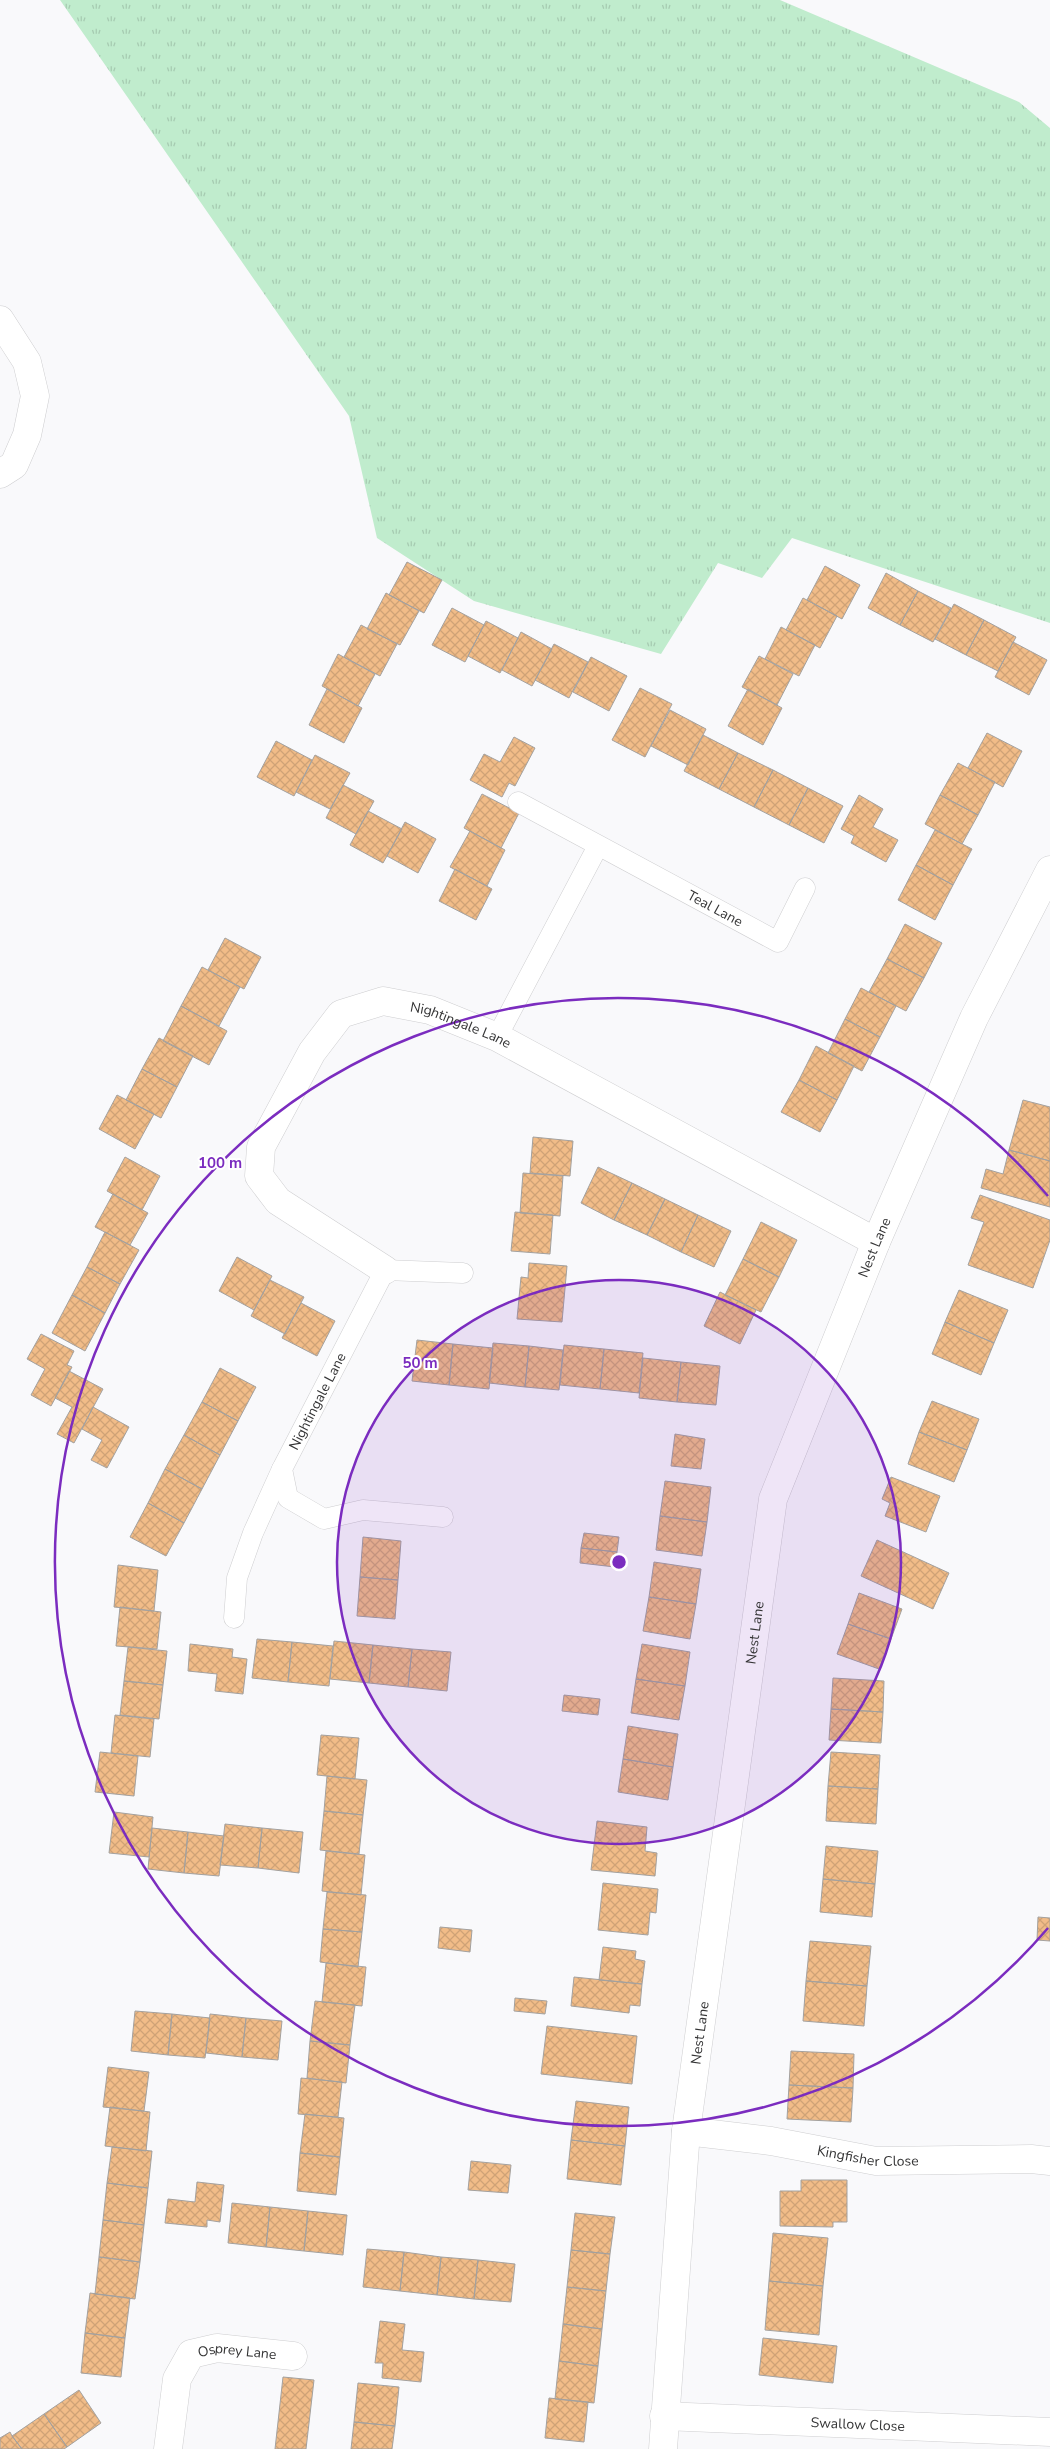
<svg xmlns="http://www.w3.org/2000/svg" width="1050" height="2449" font-family="'Nunito Sans',sans-serif">
<defs>
<pattern id="grass-tufts" width="24" height="20" patternUnits="userSpaceOnUse" patternTransform="scale(1.25)"><rect width="24" height="20" fill="#c0eccd"/><path d="M3 7l-1-3M5 7V3M7 7l1-3M15 17l-1-3M17 17v-4M19 17l1-3" fill="none" stroke="#a6cbb1"/></pattern>
<pattern id="building-cross-hatch" width="8" height="8" patternUnits="userSpaceOnUse" patternTransform="scale(1.25)"><rect width="8" height="8" fill="#f1bc88"/><path d="M0 0l8 8M0 8l8-8" fill="none" stroke="#cfa276"/></pattern>
</defs>
<rect width="100%" height="100%" fill="#f9f9fb"/>
<path fill="url(#grass-tufts)" d="M60 0H780L1019 102 1050 128V623L792 538 762 578 718 563 661 654 474 601 377 538 349 416Z"/>
<path fill="url(#building-cross-hatch)" stroke="#a3a19f" d="M407 562 442 580 424 613 389 595Z
M825 566 860 585 842 619 807 600Z
M886 573 918 591 900 625 868 608Z
M918 591 951 608 933 642 900 625Z
M386 593 419 611 400 645 367 629Z
M803 598 837 616 820 648 786 630Z
M954 604 984 620 966 655 935 639Z
M452 608 484 625 465 662 432 645Z
M984 620 1016 637 998 671 966 655Z
M486 621 518 638 500 673 468 656Z
M361 625 397 644 380 676 344 657Z
M781 627 815 645 799 676 765 659Z
M521 632 552 649 532 686 502 670Z
M1013 642 1047 660 1029 695 995 677Z
M554 644 588 662 569 698 535 680Z
M338 654 375 674 358 706 322 686Z
M759 656 793 674 777 705 742 687Z
M591 657 627 676 609 711 573 692Z
M640 688 672 704 645 757 612 740Z
M327 689 362 708 344 743 309 725Z
M748 689 782 708 763 745 728 726Z
M670 710 706 729 688 765 651 746Z
M987 733 1022 751 1003 787 968 768Z
M703 735 738 753 719 789 684 771Z
M514 737 535 748 515 786 509 783 502 797 470 780 484 754 500 762Z
M276 741 312 760 294 796 257 777Z
M738 753 773 770 754 807 719 789Z
M315 755 350 773 330 809 296 792Z
M958 763 995 782 978 815 940 795Z
M773 770 808 788 789 825 754 807Z
M343 785 374 801 356 834 326 818Z
M808 788 843 806 824 843 789 825Z
M482 794 519 813 501 848 464 828Z
M859 795 883 809 873 827 898 840 886 862 851 843 854 836 841 829Z
M940 795 978 815 962 844 925 824Z
M368 811 402 829 383 863 350 845Z
M405 822 436 839 418 873 387 856Z
M935 830 972 849 953 885 916 865Z
M470 831 505 850 487 886 450 867Z
M916 865 953 885 935 920 898 900Z
M455 869 492 889 476 920 439 901Z
M905 924 942 943 924 978 887 959Z
M225 938 261 957 244 989 208 970Z
M887 959 924 978 906 1011 869 992Z
M202 967 240 987 219 1026 181 1006Z
M861 988 896 1006 880 1037 845 1019Z
M181 1006 227 1031 209 1065 163 1041Z
M845 1019 880 1037 862 1071 828 1053Z
M159 1038 193 1056 177 1087 142 1069Z
M816 1046 854 1066 837 1100 799 1080Z
M142 1069 177 1087 161 1118 126 1100Z
M799 1080 837 1100 820 1132 781 1112Z
M117 1095 154 1114 135 1149 99 1129Z
M1023 1100 1050 1107V1161L1009 1150Z
M533 1137 573 1141 570 1176 530 1173Z
M1009 1150 1050 1161V1207L981 1188 986 1169 1003 1174Z
M125 1157 160 1176 142 1210 107 1191Z
M598 1167 632 1183 614 1220 581 1203Z
M523 1173 563 1176 560 1216 520 1213Z
M632 1183 665 1199 647 1235 614 1220Z
M113 1194 148 1213 130 1245 95 1227Z
M980 1195 1050 1220V1240L1033 1288 968 1265 984 1222 971 1218Z
M665 1199 698 1215 681 1252 647 1235Z
M515 1212 553 1215 550 1254 511 1251Z
M698 1215 731 1231 714 1267 681 1252Z
M761 1222 797 1240 779 1277 743 1259Z
M105 1232 139 1250 120 1284 87 1267Z
M237 1257 272 1276 254 1310 219 1291Z
M743 1259 779 1277 761 1312 725 1295Z
M529 1263 567 1266 562 1322 517 1319 521 1277 528 1278Z
M87 1267 120 1284 105 1313 72 1295Z
M270 1280 304 1297 285 1334 251 1316Z
M959 1290 1008 1310 994 1343 945 1322Z
M720 1292 756 1310 740 1344 704 1326Z
M72 1295 105 1313 85 1351 52 1333Z
M301 1303 335 1321 317 1356 282 1338Z
M945 1322 994 1343 981 1375 932 1354Z
M41 1334 74 1351 67 1365 72 1367 51 1406 31 1395 45 1369 27 1359Z
M417 1340 453 1344 449 1385 412 1381Z
M493 1343 529 1346 525 1387 489 1383Z
M453 1344 493 1348 489 1389 449 1385Z
M564 1345 604 1349 600 1389 560 1385Z
M529 1346 563 1350 559 1390 525 1387Z
M604 1349 643 1353 639 1393 600 1389Z
M643 1358 681 1362 677 1402 639 1398Z
M681 1362 720 1366 716 1405 677 1402Z
M220 1368 256 1387 238 1421 202 1402Z
M69 1371 103 1389 74 1443 57 1434 72 1407 55 1398Z
M932 1401 979 1419 967 1450 919 1432Z
M202 1402 238 1421 220 1455 184 1435Z
M93 1407 129 1427 107 1468 91 1460 102 1440 82 1429Z
M919 1432 967 1450 954 1482 908 1464Z
M675 1434 705 1439 701 1469 671 1466Z
M184 1435 220 1455 202 1489 165 1469Z
M165 1469 202 1489 184 1523 148 1503Z
M891 1477 940 1496 926 1532 885 1516 890 1503 882 1499Z
M665 1481 711 1487 707 1522 660 1516Z
M148 1503 184 1523 166 1556 130 1537Z
M660 1516 707 1522 702 1556 656 1550Z
M584 1533 619 1537 617 1552 581 1548Z
M363 1537 401 1541 398 1580 360 1577Z
M877 1540 949 1573 933 1609 861 1576Z
M581 1548 617 1552 615 1567 580 1563Z
M654 1562 701 1569 696 1604 649 1597Z
M118 1565 158 1570 154 1611 114 1607Z
M360 1577 398 1580 395 1619 357 1616Z
M859 1593 902 1609 891 1639 848 1624Z
M649 1597 696 1604 690 1639 643 1631Z
M120 1607 161 1612 157 1649 116 1646Z
M848 1624 891 1639 879 1669 837 1654Z
M257 1639 292 1642 288 1682 252 1678Z
M334 1641 373 1645 369 1683 330 1679Z
M292 1642 333 1646 329 1686 288 1682Z
M190 1644 233 1649 232 1657 247 1659 243 1694 215 1691 217 1674 188 1671Z
M642 1644 690 1652 685 1686 636 1679Z
M373 1645 412 1649 408 1687 369 1683Z
M128 1647 167 1651 163 1685 124 1681Z
M412 1649 451 1652 447 1691 408 1687Z
M833 1678 884 1681 883 1712 831 1709Z
M636 1679 685 1686 679 1720 631 1713Z
M124 1681 163 1685 159 1719 120 1715Z
M564 1695 600 1699 598 1715 562 1711Z
M831 1709 883 1712 881 1743 829 1740Z
M115 1715 154 1719 150 1757 111 1753Z
M628 1726 678 1734 673 1767 623 1759Z
M321 1735 359 1738 355 1779 317 1775Z
M100 1752 138 1756 134 1796 95 1792Z
M831 1752 880 1755 878 1789 828 1786Z
M623 1759 673 1767 668 1800 618 1792Z
M327 1776 367 1780 363 1815 324 1811Z
M828 1786 878 1789 876 1824 826 1821Z
M324 1811 363 1815 359 1854 320 1850Z
M114 1812 153 1817 149 1857 109 1853Z
M597 1821 647 1827 645 1851 657 1853 655 1876 591 1870Z
M225 1824 262 1828 258 1868 220 1865Z
M152 1828 188 1832 184 1873 148 1869Z
M262 1828 303 1832 299 1873 258 1868Z
M188 1832 224 1836 219 1876 184 1873Z
M826 1846 878 1851 875 1884 823 1879Z
M326 1851 365 1855 361 1895 322 1891Z
M823 1879 875 1884 872 1917 820 1912Z
M603 1883 658 1889 656 1913 650 1912 648 1935 598 1930Z
M327 1892 366 1895 362 1932 323 1929Z
M1038 1917 1050 1918V1941L1037 1940Z
M440 1927 472 1930 470 1952 438 1948Z
M323 1929 362 1932 358 1967 320 1962Z
M810 1941 871 1946 867 1986 806 1981Z
M603 1947 636 1951 635 1959 645 1961 642 1984 599 1980Z
M326 1963 366 1967 362 2006 322 2002Z
M574 1977 642 1984 640 2006 630 2005 629 2013 571 2006Z
M806 1981 867 1986 864 2026 803 2021Z
M515 1998 547 2001 545 2014 514 2011Z
M315 2001 355 2005 350 2045 310 2041Z
M135 2011 172 2014 168 2055 131 2051Z
M172 2014 210 2018 205 2058 168 2055Z
M210 2014 246 2018 242 2057 206 2053Z
M246 2018 282 2021 278 2060 242 2057Z
M547 2026 637 2036 632 2084 541 2074Z
M310 2041 350 2045 346 2083 307 2078Z
M791 2051 854 2054 853 2088 789 2085Z
M108 2067 149 2072 144 2111 103 2107Z
M301 2078 342 2082 338 2117 298 2114Z
M789 2085 853 2088 851 2122 787 2119Z
M576 2101 629 2107 625 2146 571 2140Z
M110 2107 150 2112 146 2151 105 2146Z
M305 2114 344 2118 340 2157 300 2153Z
M571 2140 625 2146 621 2185 567 2179Z
M112 2147 152 2151 148 2188 107 2183Z
M300 2153 340 2157 336 2195 297 2191Z
M471 2161 511 2165 508 2193 468 2190Z
M801 2180H847V2222H833V2227L780 2226V2191H801Z
M197 2182 224 2185 220 2222 207 2220V2227L165 2223 168 2199 195 2202Z
M107 2183 148 2188 144 2225 103 2220Z
M232 2203 270 2207 266 2247 228 2243Z
M270 2207 308 2211 304 2251 266 2247Z
M308 2211 347 2215 343 2255 304 2251Z
M575 2213 615 2217 610 2254 571 2250Z
M103 2220 144 2225 140 2262 99 2257Z
M773 2233 828 2238 823 2286 769 2281Z
M367 2249 404 2252 400 2291 363 2287Z
M571 2250 610 2254 606 2291 567 2287Z
M404 2252 441 2257 437 2295 400 2291Z
M99 2257 140 2262 135 2299 95 2294Z
M441 2257 478 2260 474 2299 437 2295Z
M478 2260 515 2264 511 2302 474 2299Z
M769 2281 823 2286 819 2335 765 2330Z
M567 2287 606 2291 602 2329 563 2324Z
M90 2293 130 2298 125 2338 85 2333Z
M380 2321 405 2324 402 2350 424 2352 421 2382 382 2378 383 2363H375Z
M563 2324 602 2329 598 2366 559 2361Z
M85 2333 125 2338 121 2377 81 2373Z
M763 2338 837 2346 833 2383 759 2375Z
M559 2361 598 2366 594 2403 555 2399Z
M283 2377 314 2380 306 2449H275Z
M358 2383 399 2387 395 2426 354 2422Z
M79 2390 101 2423 67 2447 44 2414Z
M549 2398 588 2402 584 2442 545 2438Z
M44 2414 67 2447 64 2449H22L12 2436Z
M354 2422 395 2426 392 2449H351Z
M10 2432 12 2436 22 2449H0V2438Z"/>
<g fill="none" stroke-linecap="round" stroke-linejoin="round">
<g stroke="#ceced0" stroke-width="21">
<g id="lane">
<path id="s1" d="M518 802 778 942 805 888"/>
<path d="M497 1037 598 846"/>
<path id="s2" d="M443 1517 363 1510 324 1519 288 1498 282 1469 385 1270 463 1273"/>
<path d="M234 1618 237 1578 253 1533 282 1469"/>
</g>
</g>
<g stroke="#ceced0" stroke-width="29">
<g id="street">
<path d="M0 320 27 362 35 396 27 435 14 465 0 474"/>
<path id="s3" d="M385 1270 278 1201 259 1176 261 1147 312 1052 341 1014 383 1001 430 1010 497 1037 876 1242"/>
<path id="s4" d="M686 2131 771 2141 876 2161 1031 2159 1050 2161"/>
<path id="s5" d="M664 2416 1050 2432"/>
<path id="s6" d="M168 2449 177 2379 191 2354 217 2348 293 2356"/>
</g>
</g>
<g stroke="#ceced0" stroke-width="29">
<g id="secondary">
<path id="s7" d="M663 2449 686 2131 773 1499 876 1242 974 1018 1050 870"/>
</g>
</g>
<use href="#lane" stroke="#fff" stroke-width="20"/>
<use href="#street" stroke="#fff" stroke-width="28"/>
<use href="#secondary" stroke="#fff" stroke-width="28"/>
</g>
<circle cx="619" cy="1562" r="282" fill="#7b2cbf" fill-opacity=".12"/>
<g fill="none" stroke="#7b2cbf" stroke-width="2.5">
<circle cx="619" cy="1562" r="282"/>
<path d="M1048 1928A564 564 0 1 1 1048 1196"/>
</g>
<g text-anchor="middle" dominant-baseline="central" stroke-width="4" stroke-linejoin="round" paint-order="stroke">
<g font-size="14" fill="#353536" stroke="#fff">
<text stroke="none"><textPath href="#s1" startOffset="224">Teal Lane</textPath></text>
<text stroke="none"><textPath href="#s3" startOffset="469">Nightingale Lane</textPath></text>
<text stroke="none"><textPath href="#s7" startOffset="1228">Nest Lane</textPath></text>
<text stroke="none"><textPath href="#s2" startOffset="268">Nightingale Lane</textPath></text>
<text stroke="none"><textPath href="#s7" startOffset="822">Nest Lane</textPath></text>
<text stroke="none"><textPath href="#s7" startOffset="418">Nest Lane</textPath></text>
<text stroke="none"><textPath href="#s4" startOffset="184">Kingfisher Close</textPath></text>
<text stroke="none"><textPath href="#s6" startOffset="146">Osprey Lane</textPath></text>
<text stroke="none"><textPath href="#s5" startOffset="194">Swallow Close</textPath></text>
</g>
</g>
<circle cx="619" cy="1562" r="8" fill="#7b2cbf" stroke="#fff" stroke-width="2.5"/>
<g font-size="15" text-anchor="middle" font-weight="bold" fill="#7b2cbf" stroke="#fff" stroke-width="4" stroke-linejoin="round" paint-order="stroke">
<text x="220" y="1168">100 m</text>
<text x="420" y="1368">50 m</text>
</g>
</svg>
